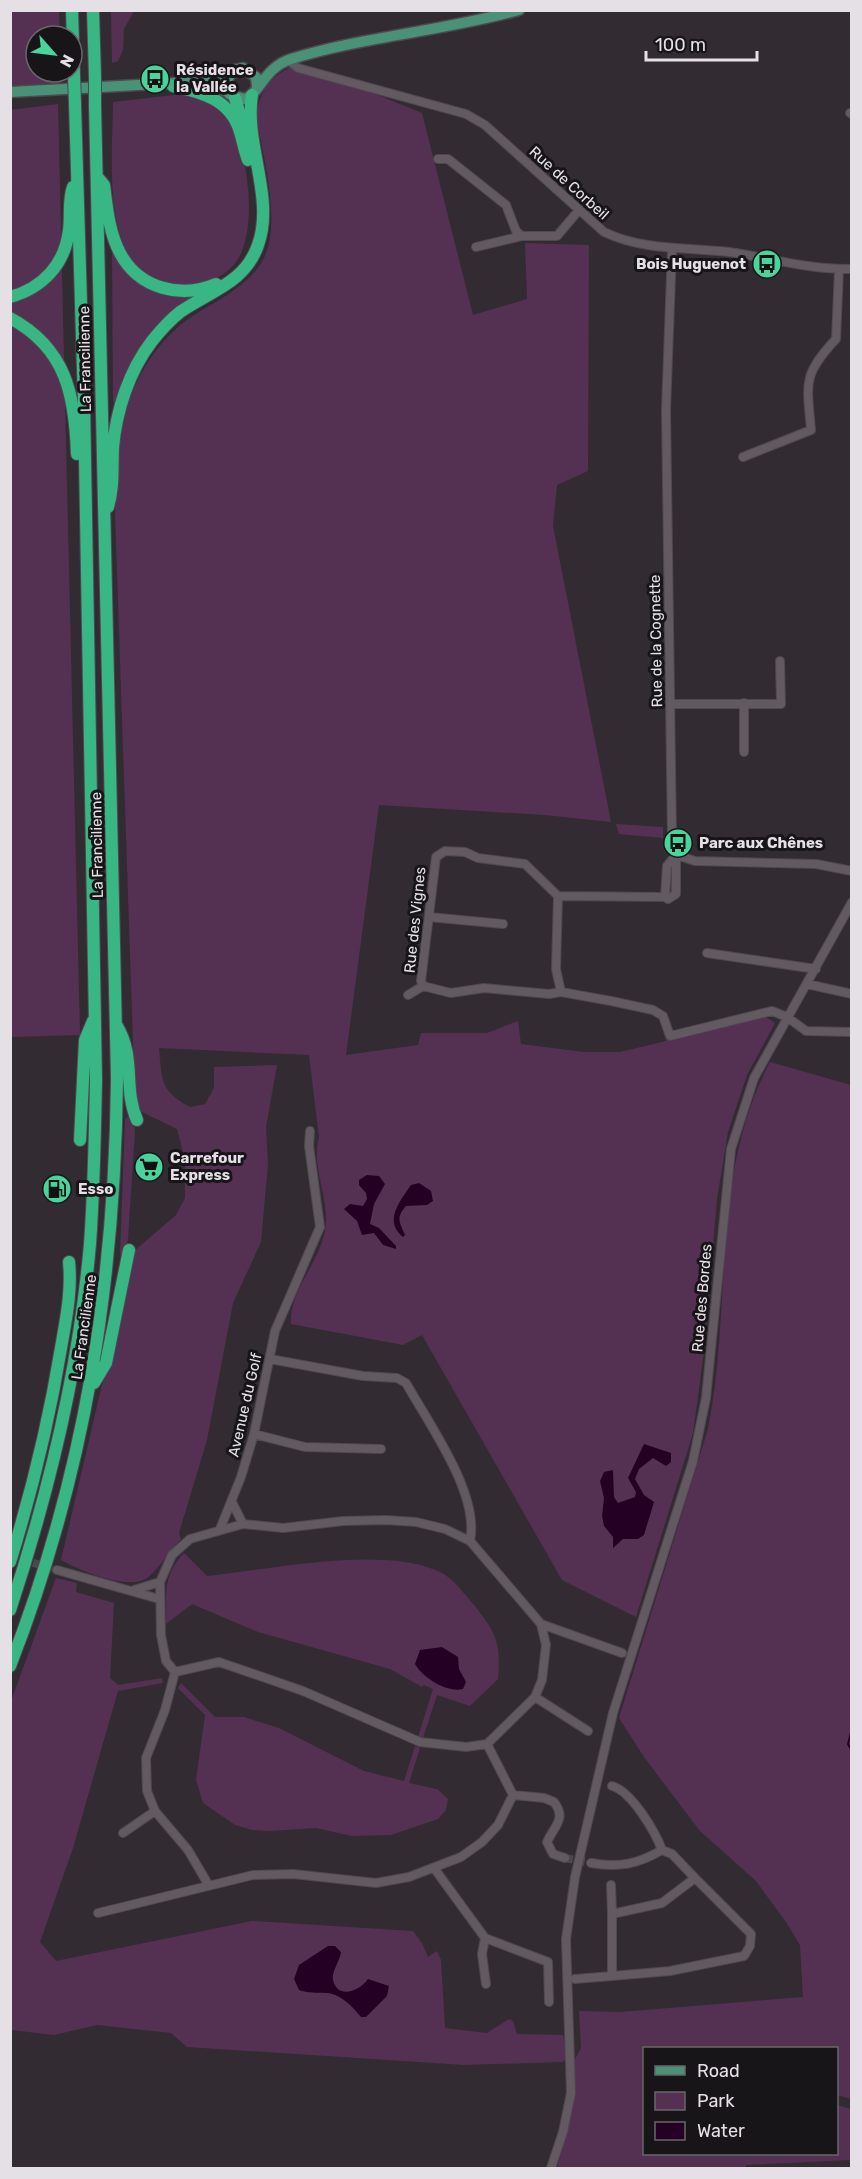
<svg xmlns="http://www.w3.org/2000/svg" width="862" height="2179" font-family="Rubik,sans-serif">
<rect width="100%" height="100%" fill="#332b32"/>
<path fill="#543152" d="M16 10 59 11 60 36H36V72H60L61 84 11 88 10 12Z
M111 11H134L124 29 123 50 118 61 112 63Z
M299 63 422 113 473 315 527 299 525 243 589 245 588 471 557 485 553 526 611 822 545 815 379 805 346 1055 418 1045 421 1033H487L518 1021 521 1044 584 1052H620L766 1017 775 1023 747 1075 728 1132 717 1199 704 1351 693 1433 636 1617 562 1580 422 1335 403 1345 291 1324C289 1288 323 1260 326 1224 328 1195 311 1166 319 1137L309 1055 159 1048C162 1080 160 1091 190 1107L205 1104 214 1088V1067L277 1065 266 1127 268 1164 261 1242 233 1303 207 1440 179 1533 181 1539C171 1549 157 1571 147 1578 128 1591 79 1570 61 1560L133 1252 176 1215 185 1198V1159L177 1129 142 1112 135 1099 115 514C116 490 115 465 119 441 126 392 152 342 194 315 218 300 251 284 264 258 282 220 262 154 256 113 263 85 273 75 299 63Z
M191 93C199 95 211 97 217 102 247 130 261 228 236 262 223 280 201 285 180 285 97 284 113 157 113 102Z
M58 104 80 1035 11 1037 10 110Z
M112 244 135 277 204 291C148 325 138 343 117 405L113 402Z
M616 824 663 827V838L619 834Z
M770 1062 851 1085V2099L837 2095 836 2048H644V2154H836L837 2105 851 2109V2160L746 2165V2168H557L573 2109 574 2061 581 2048 579 2011 620 2012 803 1997 800 1945 786 1922 756 1881 700 1831 644 1757 619 1718 708 1429C733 1306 709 1177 770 1062Z
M131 1114 135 1130 128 1239 124 1253 120 1255 125 1119Z
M184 1553 207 1576C271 1570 385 1544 442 1573 455 1580 464 1594 474 1605 497 1634 501 1643 498 1679L470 1706 437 1695 423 1738 418 1737 433 1689 424 1685 422 1687 390 1669 258 1632 192 1604 166 1624C167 1594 162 1576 184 1553Z
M56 1578 77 1583 76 1592 114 1603 110 1678 118 1685 162 1678 163 1683 118 1691 73 1848 40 1942 56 1961 252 1921 413 1931 422 1943 428 1957 437 1951 441 1960 445 2028 487 2033 509 2019 513 2021 517 2034 563 2035 564 2040 571 2045 572 2051 563 2062 464 2065 187 2047 171 2033 97 2025 54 2035 11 2030 10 1704Z
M181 1683 215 1717H244L279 1728 364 1771 404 1781 415 1746 420 1748 409 1783 437 1789 448 1799 446 1810 438 1819 391 1835 352 1836 316 1828 270 1831 252 1830 235 1825 203 1803 196 1780 205 1715 178 1688Z"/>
<path fill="#250025" d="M367 1175 379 1176 385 1184 374 1204 370 1224 379 1228 396 1246V1249L383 1245 374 1233 362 1235 357 1221 344 1209 350 1204 363 1206 367 1199 366 1193 359 1185V1180Z
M419 1183 431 1191 433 1201 427 1205 406 1206C396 1218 399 1221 405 1235L403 1237C383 1221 400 1201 411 1185Z
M644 1444 671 1453V1462L666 1466 653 1458 639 1469 635 1479 644 1495 654 1502 644 1535 638 1539H623L613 1548V1537L604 1526 602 1516 604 1498 600 1481 604 1472 613 1470 614 1497 618 1503 635 1497 636 1492 628 1478Z
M442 1647 458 1657 459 1669 466 1682 463 1689C447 1693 423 1678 415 1664L420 1650Z
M328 1946H335L341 1952C340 1961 331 1972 333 1980 337 1999 359 1992 368 1979L389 1986 387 1996 366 2017H361C353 2007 341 1994 327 1993 315 1992 311 1994 299 1990L294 1979 299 1965Z"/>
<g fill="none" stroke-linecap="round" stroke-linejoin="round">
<path stroke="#250025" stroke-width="2" d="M852 1729 848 1744 852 1751"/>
<path stroke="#4e464d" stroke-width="8" stroke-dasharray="8 4" stroke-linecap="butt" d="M10 1556 57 1570
M565 1858 591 1863"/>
<g stroke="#4f484f" stroke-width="10">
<path id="minor" d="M288 60 298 68 466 114 485 125 604 232C644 251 687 247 729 252 771 258 809 270 852 269
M850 113 852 114
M438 159H448L506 205 516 231 522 236H557L579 210
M476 247 522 236
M672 249 666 410 672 838 676 855 695 861 816 864 852 871
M743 457 811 430C807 383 802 375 836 339L839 269
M671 704H781L780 661
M744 752V703
M676 855V894L668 899 665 897 667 866Z
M558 896 556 969 561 992
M429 917 503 924
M707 953 816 969
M807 984 852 994
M423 986 451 993 484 988 549 994 561 992 611 1001 653 1010 663 1016 670 1036 772 1011 787 1017 806 1031 852 1032
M423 986 421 981 436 857 445 851 465 852 478 858 525 864 558 896 665 897
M408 995 423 986
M270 1359 363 1376 397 1378 406 1383C429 1424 480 1494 470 1541
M254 1434 305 1447 381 1449
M232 1502 243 1524
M220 1529 241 1477 254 1434 275 1331 320 1227 309 1146 310 1131
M57 1570 159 1599
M134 1590 160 1582
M541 1624 622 1653
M175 1672 219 1662 303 1691 420 1742 466 1747 487 1744 535 1697 542 1680 546 1645 541 1624 470 1541 445 1529 416 1522 386 1520 343 1521 283 1528 243 1524 190 1539 172 1555 160 1582 161 1635 166 1661 175 1672 165 1710 146 1758 147 1791 155 1811 188 1850 208 1884
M535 1697 588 1731
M513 1795 544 1798 554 1802C567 1819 554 1826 547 1842L553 1854 565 1858
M123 1833 155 1811
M662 1850 672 1854 695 1878 662 1903 612 1914V1976L670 1971 744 1956 750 1946 751 1934 695 1878
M591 1863C619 1868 638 1864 662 1850 655 1831 631 1791 612 1786
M434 1868 485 1938 548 1962 549 2002
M611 1885 612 1914
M98 1913 253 1875 293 1874 376 1883 409 1877 461 1857 482 1842 498 1825 513 1795 487 1744
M485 1938 482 1954 486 1984
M575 1979 612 1976
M551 2168 563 2132 571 2093 566 1939 575 1877 613 1713 693 1461 706 1398 731 1149 754 1078 852 902"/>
</g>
<g stroke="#4f484f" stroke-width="13">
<path id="major" d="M198 86 227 91
M257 87 256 77 243 68 234 70 226 81 229 94 244 99C260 95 263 68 291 59 366 36 444 31 519 10
M10 92 211 81 228 77"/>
</g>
<g stroke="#4f484f" stroke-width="14">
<path id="highway" d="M72 10 74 76
M93 10 95 77
M173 86C202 92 231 100 240 132 243 141 244 150 248 160
M235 98 245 132
M99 179 104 185C107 208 109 232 120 253 139 289 181 299 216 284
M10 297C43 288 65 264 69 230 71 216 68 200 73 187
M10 318C66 348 75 395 77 454
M108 507C114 487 112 468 113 448 116 411 129 371 152 341 160 331 170 320 180 312 210 291 245 283 258 245 275 198 244 144 252 95
M117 1026C136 1058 123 1088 137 1120
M80 1140 85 1040 93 1021
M94 1383 106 1363 129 1250
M10 1562C32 1491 49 1421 61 1348 66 1319 72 1291 69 1262
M10 1610C49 1492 79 1369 90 1244 94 1190 95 1135 96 1080L84 403 75 104
M10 1666C85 1474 115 1283 117 1078L95 105"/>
</g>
<use href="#minor" stroke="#625961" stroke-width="8"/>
<use href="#major" stroke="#499177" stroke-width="10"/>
<use href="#highway" stroke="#38b785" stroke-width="12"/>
<g stroke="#4f484f" stroke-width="14" stroke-linecap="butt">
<path id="highway-bridge" d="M74 76 75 104
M95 77V105"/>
</g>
<use href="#highway-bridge" stroke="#38b785" stroke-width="12"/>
</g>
<defs>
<g id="bus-disc" transform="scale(1.5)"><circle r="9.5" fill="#4ad49c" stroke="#181518"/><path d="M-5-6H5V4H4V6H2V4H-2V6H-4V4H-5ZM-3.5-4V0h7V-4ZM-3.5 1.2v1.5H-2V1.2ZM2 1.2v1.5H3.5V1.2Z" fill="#111"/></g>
<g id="supermarket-disc" transform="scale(1.5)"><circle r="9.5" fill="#4ad49c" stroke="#181518"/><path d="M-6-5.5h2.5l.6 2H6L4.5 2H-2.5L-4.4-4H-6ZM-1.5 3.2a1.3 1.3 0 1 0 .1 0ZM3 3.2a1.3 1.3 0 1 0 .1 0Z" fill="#111"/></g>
<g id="fuel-disc" transform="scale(1.5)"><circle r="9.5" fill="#4ad49c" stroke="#181518"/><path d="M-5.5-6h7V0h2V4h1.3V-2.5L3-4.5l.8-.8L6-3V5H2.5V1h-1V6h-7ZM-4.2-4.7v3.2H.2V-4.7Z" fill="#111"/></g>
</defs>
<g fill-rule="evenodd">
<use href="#bus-disc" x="155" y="79"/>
<use href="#bus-disc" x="767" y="264"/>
<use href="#bus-disc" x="678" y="843"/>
<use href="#supermarket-disc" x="149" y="1167"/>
<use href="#fuel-disc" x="57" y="1189"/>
</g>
<g text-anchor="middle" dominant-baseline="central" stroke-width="6" stroke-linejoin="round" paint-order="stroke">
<g font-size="15" font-weight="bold" fill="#e5e0e5" stroke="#181518" text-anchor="start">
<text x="176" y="70">Résidence<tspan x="176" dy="17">la Vallée</tspan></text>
<text x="746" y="264" text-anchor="end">Bois Huguenot</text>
<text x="699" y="843">Parc aux Chênes</text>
<text x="170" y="1158">Carrefour<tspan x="170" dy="17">Express</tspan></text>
<text x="78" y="1189">Esso</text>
</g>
<g font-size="15" fill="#e5e0e5" stroke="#181518">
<text transform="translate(569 183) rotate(42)">Rue de Corbeil</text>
<text transform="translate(85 359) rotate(-91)">La Francilienne</text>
<text transform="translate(656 641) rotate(-91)">Rue de la Cognette</text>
<text transform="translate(97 845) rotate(-91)">La Francilienne</text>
<text transform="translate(415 920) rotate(-84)">Rue des Vignes</text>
<text transform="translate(702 1298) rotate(-85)">Rue des Bordes</text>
<text transform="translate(84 1327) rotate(-82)">La Francilienne</text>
<text transform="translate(245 1405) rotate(-77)">Avenue du Golf</text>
</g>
</g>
<rect width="862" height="2179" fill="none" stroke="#e5e0e5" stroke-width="24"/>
<rect x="643" y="2047" width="195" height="108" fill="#181518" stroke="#6a666a" stroke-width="1.5"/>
<rect x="655" y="2066" width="30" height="9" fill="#499177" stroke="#6a666a" stroke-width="1.5"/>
<text x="697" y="2077" font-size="18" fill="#e5e0e5">Road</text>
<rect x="655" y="2092" width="30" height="18" fill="#543152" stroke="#6a666a" stroke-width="1.5"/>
<text x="697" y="2107" font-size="18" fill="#e5e0e5">Park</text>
<rect x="655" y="2122" width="30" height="18" fill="#250025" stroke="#6a666a" stroke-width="1.5"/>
<text x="697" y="2137" font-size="18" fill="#e5e0e5">Water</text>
<g transform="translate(54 54) rotate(118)"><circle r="28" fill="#181518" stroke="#6a666a" stroke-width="1.5"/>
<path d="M0-4.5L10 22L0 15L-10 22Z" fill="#4ad49c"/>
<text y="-9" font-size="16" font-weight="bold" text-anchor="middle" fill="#e5e0e5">N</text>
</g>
<path d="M646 51v9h111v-9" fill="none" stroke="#e5e0e5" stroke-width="3"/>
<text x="655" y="51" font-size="18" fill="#e5e0e5" stroke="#181518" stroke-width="4.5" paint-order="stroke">100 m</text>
</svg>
